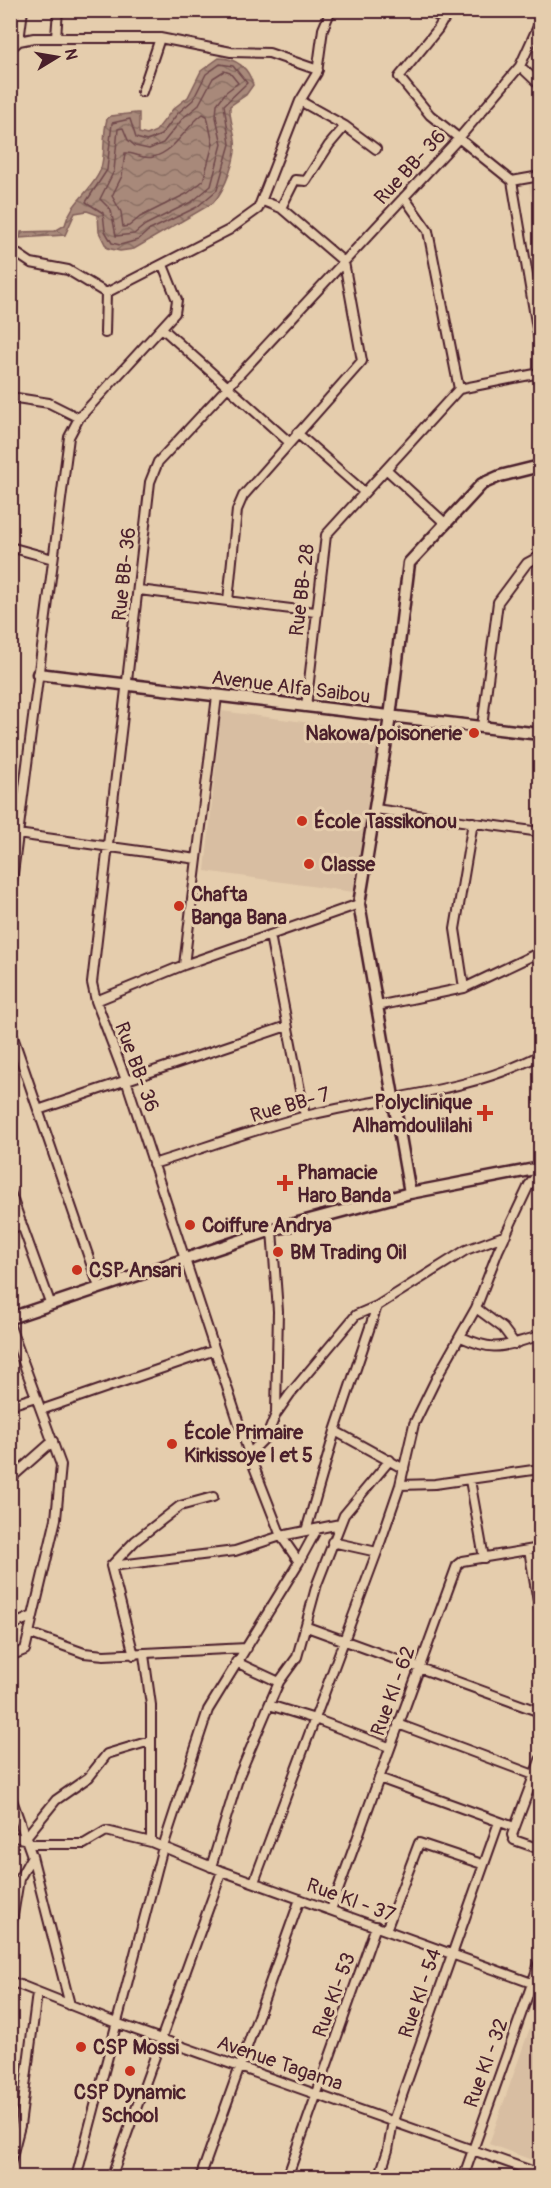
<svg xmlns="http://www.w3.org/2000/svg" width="551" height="2188" font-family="Pangolin,sans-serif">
<defs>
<pattern id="water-waves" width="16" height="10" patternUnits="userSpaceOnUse" patternTransform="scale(1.5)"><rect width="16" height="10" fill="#a8897a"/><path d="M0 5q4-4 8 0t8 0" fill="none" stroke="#8b6f64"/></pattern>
</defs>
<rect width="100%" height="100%" fill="#e5cdad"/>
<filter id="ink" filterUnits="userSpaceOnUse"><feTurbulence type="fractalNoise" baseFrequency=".0167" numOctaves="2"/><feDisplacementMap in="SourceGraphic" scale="12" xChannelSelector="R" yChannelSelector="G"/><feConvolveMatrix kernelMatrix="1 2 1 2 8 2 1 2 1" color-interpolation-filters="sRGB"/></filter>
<g filter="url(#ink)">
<path fill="#d8bea2" d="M540 182V248L529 184Z
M221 711 380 732 353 892 205 871Z
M539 2002H540V2163L489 2144Z"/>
<path fill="url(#water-waves)" stroke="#825f5a" stroke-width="1.5" d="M219 58C236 58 249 68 253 85L246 95 230 106C229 118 234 129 235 140 238 157 224 191 213 203L134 249 120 251 107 248 99 232 98 215 87 211 75 213 65 235 20 238 21 232 55 231 65 225C70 203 91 192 100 171 106 156 102 136 107 119L111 116 136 113H139V133L147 135 156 131 173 109 188 97 201 71Z"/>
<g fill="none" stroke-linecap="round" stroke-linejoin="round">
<path stroke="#70494b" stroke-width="1.5" d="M220 64 233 66 247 83 224 105 230 144 217 190 197 207 148 231 138 240 120 245 112 243 105 231 103 213 86 202 107 170 112 123 130 119 136 138 147 141 161 135 178 113 193 100 206 74Z
M224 71 230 73 238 83 226 92 217 104 216 117 222 144 211 186 193 201 145 225 134 234 116 236 111 210 100 199 114 171 118 129 123 128 128 140 135 146 149 149 163 143 184 117 198 106 213 78Z
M203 114 207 116 213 144 203 181 188 193 140 217 129 226 123 227 121 212 112 196 122 176 125 153C134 152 143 160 153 157 176 151 185 127 203 114Z"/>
<g stroke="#4a1f2b" stroke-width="12">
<path id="street" d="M428 10 444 20
M449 10 438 29 399 77 430 115 512 181 540 346
M56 37 58 10
M19 41 23 10
M10 49 19 41 34 38H160L231 52 269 53 318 70
M520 66 540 85
M142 92 160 38
M345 126 376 149
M512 181 540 176
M263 201 281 208 295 180 306 181 329 145 345 126 300 101
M10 249 31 263 68 270 106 293
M163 329 289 442
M105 333 106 293 229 230 258 209 300 101 317 73 323 29 331 10
M459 389 540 373
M10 397 49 403 79 418
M297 433 364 492
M386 469 446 524
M10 547 53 559
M139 590 315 612
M228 601 237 510 243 496 362 361 344 262 281 208
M306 707 326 535 459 389 428 231 404 197
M482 727 498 602 527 563 540 556
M375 809 540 832
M10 833 197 859
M10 897 69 437 79 418 175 313 177 300 163 265
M540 922V926
M270 935 305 1116
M184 965 217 696
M464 988 455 929 473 822
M96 1001 184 965 359 904
M377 1006 464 988 540 952
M10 1028 99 1287
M41 1109 287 1026
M153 1164C204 1148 255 1129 306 1116 384 1096 469 1093 540 1055
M538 1171 540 1187
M10 1192 51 1305
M10 1229 21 1225
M272 1230 278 1311 276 1412
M476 1308 503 1328 515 1344
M10 1326 61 1465 56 1519 33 1616
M461 1337C499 1354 503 1345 540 1336
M10 1405 36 1397
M41 1410 215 1350
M335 1431 404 1469
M249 1454 267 1436 276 1414 290 1394 356 1315 377 1306 466 1250 506 1235
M10 1479 53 1441
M470 1480 484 1558
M400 1485 435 1484 540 1469
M306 1531 335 1431 377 1306
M332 1542 377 1552
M529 1550 540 1613
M299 1562 281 1536 249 1454 126 1080 96 1001 92 983 150 482 158 462 460 137 520 66 540 22
M111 1566 135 1541 180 1506 213 1497
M10 1626 33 1616 25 1650 10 1656
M307 1627 540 1712
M31 1634 84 1653 104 1655 247 1648
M134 1655 111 1566 235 1551 281 1536 340 1524
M144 1655 151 1705V1842
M236 1662 279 1682 269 1705
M279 1682 297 1657 317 1584 344 1515 390 1460
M398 1724 534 1775
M540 1760 512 1835 514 1840 540 1849
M379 1778 514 1827
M10 1794 32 1856 70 2005
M10 1836 28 1840
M26 1837 56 1800 89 1777 107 1754 150 1741
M29 1844H84L106 1831 151 1842 222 1871 540 1986
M211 1867 239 1776 269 1705 315 1719 389 1747
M254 1882 377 1552 400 1485 414 1424 437 1377 476 1308 498 1251 529 1185 538 1174
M331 1910 457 1565 462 1561 540 1548
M386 1930 419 1843 482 1864
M10 1934 19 1879 32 1856
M10 1981 116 2023 540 2174
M10 2164 20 2126 37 1993
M76 2178 163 1847 208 1710 299 1562 317 1529
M111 2178 222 1871
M200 2178 300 1899
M287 2178 376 1926
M379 2178 388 2150 393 2121 499 1822
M463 2178 540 1961"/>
</g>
<g stroke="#4a1f2b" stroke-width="15">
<path id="secondary" d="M38 674 540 734
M410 1193 359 904 390 717 409 563 482 484 500 476 540 466
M10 1318 272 1230 410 1193 540 1168"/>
</g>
<use href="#street" stroke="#e5cdad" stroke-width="8"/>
<use href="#secondary" stroke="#e5cdad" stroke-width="10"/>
</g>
</g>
<g fill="#c8321e" stroke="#e5cdad" stroke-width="2">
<circle cx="474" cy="733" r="6"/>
<circle cx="302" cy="821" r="6"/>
<circle cx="309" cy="864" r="6"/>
<circle cx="179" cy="906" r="6"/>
<path d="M482 1104h6v6h6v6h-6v6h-6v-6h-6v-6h6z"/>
<path d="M282 1174h6v6h6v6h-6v6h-6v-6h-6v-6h6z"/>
<circle cx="190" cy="1225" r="6"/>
<circle cx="278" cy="1252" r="6"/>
<circle cx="77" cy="1270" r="6"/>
<circle cx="172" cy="1444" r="6"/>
<circle cx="81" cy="2047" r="6"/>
<circle cx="130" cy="2071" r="6"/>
</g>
<g text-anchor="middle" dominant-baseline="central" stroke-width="6" stroke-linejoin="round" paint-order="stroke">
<g font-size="20" fill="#4a1f2b" stroke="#e5cdad">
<text transform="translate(410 167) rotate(-47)">Rue BB- 36</text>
<text transform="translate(124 574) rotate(-84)">Rue BB- 36</text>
<text transform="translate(302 590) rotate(-83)">Rue BB- 28</text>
<text transform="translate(291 687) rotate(7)">Avenue Alfa Saibou</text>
<text transform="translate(137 1067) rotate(70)">Rue BB- 36</text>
<text transform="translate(290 1105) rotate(-16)">Rue BB- 7</text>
<text transform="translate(393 1691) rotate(-70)">Rue KI - 62</text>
<text transform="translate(351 1900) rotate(20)">Rue KI - 37</text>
<text transform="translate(420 1993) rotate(-71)">Rue KI - 54</text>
<text transform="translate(334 1995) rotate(-70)">Rue KI- 53</text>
<text transform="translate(280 2063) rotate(19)">Avenue Tagama</text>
<text transform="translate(486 2063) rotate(-70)">Rue KI - 32</text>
</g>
<g font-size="20" font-weight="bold" fill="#4a1f2b" stroke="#e5cdad" text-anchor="start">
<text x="462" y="733" text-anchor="end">Nakowa/poisonerie</text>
<text x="314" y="821">École Tassikonou</text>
<text x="321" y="864">Classe</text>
<text x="191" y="894">Chafta<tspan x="191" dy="23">Banga Bana</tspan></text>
<text x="472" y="1102" text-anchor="end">Polyclinique<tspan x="472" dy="23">Alhamdoulilahi</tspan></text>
<text x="297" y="1172">Phamacie<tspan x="297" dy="23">Haro Banda</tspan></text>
<text x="202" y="1225">Coiffure Andrya</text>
<text x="290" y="1252">BM Trading Oil</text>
<text x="89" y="1270">CSP Ansari</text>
<text x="184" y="1432">École Primaire<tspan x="184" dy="23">Kirkissoye I et 5</tspan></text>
<text x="93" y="2047">CSP Mossi</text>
<text x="130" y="2092" text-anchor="middle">CSP Dynamic<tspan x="130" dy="23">School</tspan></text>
</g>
</g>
<rect width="551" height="2188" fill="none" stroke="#e5cdad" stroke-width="36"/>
<rect x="18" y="18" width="515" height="2152" fill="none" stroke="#4a1f2b" stroke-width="2" filter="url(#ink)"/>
<g transform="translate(57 57) rotate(79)" stroke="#e5cdad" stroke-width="4.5" paint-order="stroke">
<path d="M0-4.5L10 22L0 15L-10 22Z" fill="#4a1f2b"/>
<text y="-9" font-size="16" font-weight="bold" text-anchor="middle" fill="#4a1f2b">N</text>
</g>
</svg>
